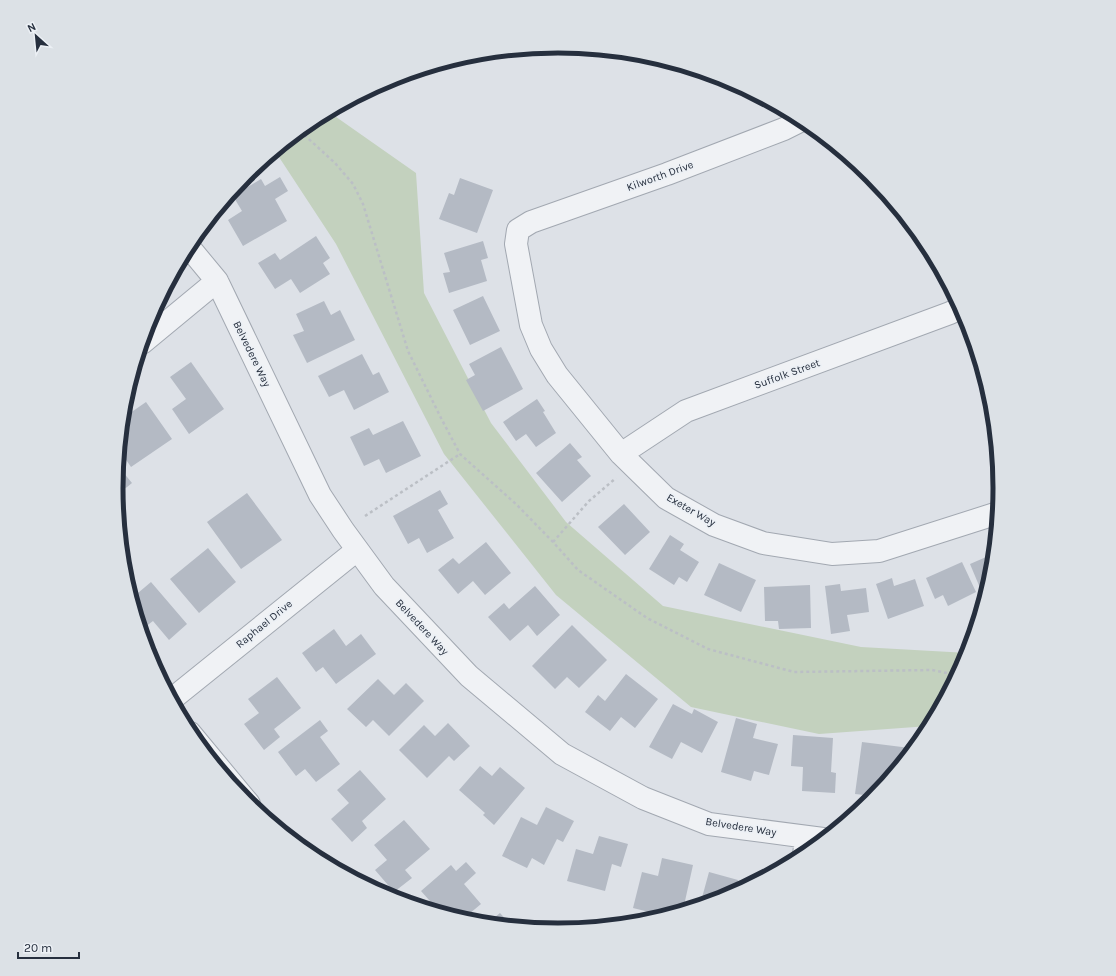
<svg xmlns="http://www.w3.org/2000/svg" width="1116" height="976" font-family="Karla,sans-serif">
<rect width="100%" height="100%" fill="#dde1e7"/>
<path fill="#c3d1be" d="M329 112 416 173 424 293 491 423 566 522 663 606 861 647 968 653 966 657 929 726 819 734 691 707 556 595 444 454 336 244 275 151 313 120Z"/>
<path fill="#b4bac4" d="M280 177 288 191 275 199 287 221 243 246 228 220 242 211 233 196 261 179 265 186Z
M460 178 493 190 477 233 439 219 449 193 454 195Z
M316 236 330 258 323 263 330 274 300 293 291 279 275 289 258 263 275 253 280 260Z
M483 241 488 258 481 260 487 281 449 293 443 273 450 272 444 253Z
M483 296 500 331 470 345 453 310Z
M324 301 331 315 340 310 355 340 307 363 293 335 304 331 296 314Z
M501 347 523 389 483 411 466 380 475 375 469 364Z
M362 354 373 375 379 372 389 392 354 410 344 390 329 397 318 376Z
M191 362 224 409 189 434 172 409 186 399 170 377Z
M537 399 545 411 543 412 556 433 536 447 526 434 516 441 503 422Z
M146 402 172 439 131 467 120 451 123 418Z
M403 421 421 456 386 473 379 459 364 466 350 437 369 428 373 435Z
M570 443 582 457 577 460 591 476 562 502 536 473Z
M118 466 132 483 117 495 116 488Z
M440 490 448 504 438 510 454 538 427 553 419 538 408 544 393 516Z
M247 493 282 540 241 569 207 522Z
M624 504 650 532 625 555 598 527Z
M670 535 684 544 680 550 699 562 687 582 679 577 674 585 649 569Z
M486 542 511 573 485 595 473 581 458 594 438 570 453 558 459 564Z
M208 548 236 582 199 613 170 579Z
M993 554 991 574 986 594 983 595 970 564Z
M962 562 976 592 948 606 943 595 935 599 926 578Z
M719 563 756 580 741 612 704 595Z
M892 578 894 586 915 579 924 606 888 619 876 584Z
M151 582 187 624 169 640 153 621 141 630 132 598Z
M840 584 841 591 866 588 869 612 847 615 850 631 831 634 825 586Z
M810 585 811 628 779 629 778 621H765L764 587Z
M535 586 560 615 537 636 528 625 510 641 488 617 504 603 509 609Z
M572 625 607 660 579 688 567 677 555 689 532 666Z
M334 629 346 646 361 634 376 654 336 684 323 667 316 672 302 653Z
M626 674 658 699 635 728 621 717 610 731 585 712 598 695 605 701Z
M277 677 301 708 274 729 280 737 264 750 244 724 259 713 248 699Z
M378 679 394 695 406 683 424 701 389 736 373 720 366 727 347 709Z
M673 704 692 714 694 709 718 722 702 753 681 742 672 759 649 747Z
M736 718 757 724 753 738 778 744 769 775 754 771 751 781 721 772Z
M320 720 328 731 320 737 340 764 316 782 305 769 296 776 278 752Z
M448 723 470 746 454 761 449 756 427 778 399 750 424 725 435 736Z
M793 735 833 738 831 772 836 773 835 793 802 791 803 767 791 766Z
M862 742 910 748 909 754 874 796 855 794Z
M480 766 492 776 500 767 525 788 494 825 483 815 485 813 459 790Z
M360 770 386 799 362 821 367 828 352 842 331 819 349 803 337 790Z
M546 807 574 821 563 842 557 839 544 865 532 858 527 868 502 856 521 817 537 825Z
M404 820 430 849 405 870 412 878 394 892 375 870 387 860 374 845Z
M599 836 628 844 621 867 612 864 605 891 567 881 576 849 593 854Z
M662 858 693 865 683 910 673 913 658 909 657 914 633 908 642 872 658 876Z
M466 862 476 873 464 884 481 904 463 919 436 911 437 909 421 891 451 865 456 871Z
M709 872 738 880 735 890 738 891 727 896 700 905Z
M500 913 511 925 488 923Z"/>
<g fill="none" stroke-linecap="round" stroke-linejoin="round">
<g stroke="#a2a8b1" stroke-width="24">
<path id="minor" d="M802 120 784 129 667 174 531 222 518 230 516 244 531 325 541 349 557 375 621 454 666 498 714 525 763 543 832 554 879 551 998 513
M188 246 217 281 320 495 343 530 384 586 469 676 562 754 643 798 709 824 823 839
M142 343 217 281
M621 454 686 411 950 313 960 308
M172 699 357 550
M190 733 249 804
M804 855 806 837"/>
</g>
<path stroke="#bbbfc5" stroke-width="2.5" stroke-dasharray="3 3" stroke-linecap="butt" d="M300 131 335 163 353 184 363 204 408 351 441 418 460 454 517 505 553 542 578 570 647 618 708 649 794 672 932 670 957 675
M365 516 460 454
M553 542 589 501 616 478"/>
<use href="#minor" stroke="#f0f2f5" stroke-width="22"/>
</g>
<g text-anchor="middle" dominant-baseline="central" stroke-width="3.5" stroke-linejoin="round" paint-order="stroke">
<g font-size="11" fill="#262f3e" stroke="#ecf0f5">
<text transform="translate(660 176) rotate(-20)">Kilworth Drive</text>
<text transform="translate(252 354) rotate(64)">Belvedere Way</text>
<text transform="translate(787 374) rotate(-20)">Suffolk Street</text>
<text transform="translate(691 510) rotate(30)">Exeter Way</text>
<text transform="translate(264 624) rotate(-39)">Raphael Drive</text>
<text transform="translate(422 627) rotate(47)">Belvedere Way</text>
<text transform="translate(741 827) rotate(9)">Belvedere Way</text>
</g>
</g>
<path d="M0 0H1116V976H0ZM123 488a435 435 0 1 1 870 0a435 435 0 1 1-870 0Z" fill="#dce1e6" fill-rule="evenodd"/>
<path fill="none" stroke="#262f3e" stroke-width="5" d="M123 488a435 435 0 1 1 870 0a435 435 0 1 1-870 0Z"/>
<g transform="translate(36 36) rotate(333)" stroke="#ecf0f5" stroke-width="3" paint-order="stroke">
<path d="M0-3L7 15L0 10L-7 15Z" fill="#262f3e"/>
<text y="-6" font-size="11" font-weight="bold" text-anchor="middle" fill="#262f3e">N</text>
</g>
<path d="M18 952v6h61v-6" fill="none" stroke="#262f3e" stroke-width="2"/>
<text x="24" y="952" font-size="12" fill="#262f3e" stroke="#ecf0f5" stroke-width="3" paint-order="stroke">20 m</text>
</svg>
